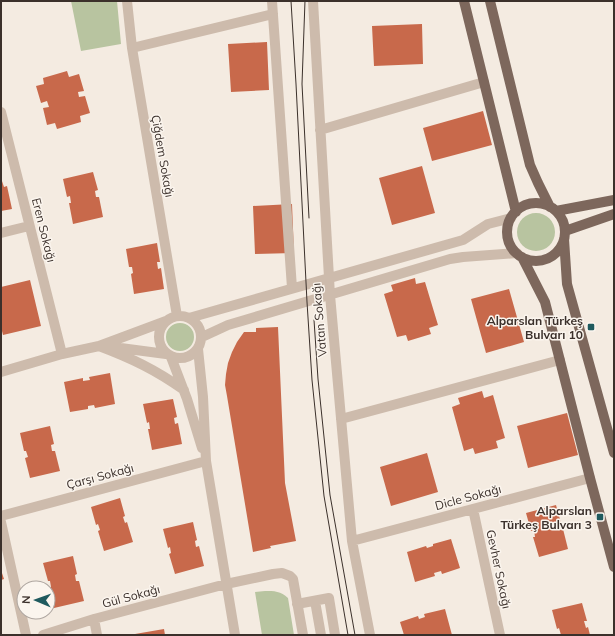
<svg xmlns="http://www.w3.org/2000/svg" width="615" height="636" font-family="Mulish,sans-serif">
<rect width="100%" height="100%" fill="#f4ebe1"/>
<path fill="#b8c4a0" d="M71 1H117L121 44 81 51Z
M517 232a19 19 0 1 1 38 0a19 19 0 1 1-38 0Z
M166 337a14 14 0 1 1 28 0a14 14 0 1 1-28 0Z
M265 591C274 591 281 591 288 598L294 635H262L255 592Z"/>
<path fill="#c8694b" d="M422 24 423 64 374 66 372 26Z
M267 42 269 90 231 92 228 44Z
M67 71 69 77 79 74 84 91 78 92 79 97 85 96 90 113 80 116 81 122 57 129 55 123 47 125 43 108 49 107 47 101 41 103 36 86 44 84 43 78Z
M483 111 492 145 432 161 423 128Z
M422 166 435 213 392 225 379 178Z
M93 172 98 190 95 191 96 197H99L103 217 73 224 69 203H71L70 196 67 197 63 179Z
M1 178 4 187 7 186 12 209 1 211Z
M292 204 294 253 255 254 253 206Z
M157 243 160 262H157L158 269 161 268 164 289 134 294 131 274 133 273 132 267H129L126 249Z
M415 278 416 284 425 282 438 325 429 328 431 334 408 341 406 335 397 337 384 294 393 291 391 285Z
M30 280 41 326 3 335 1 327V287Z
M509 289 524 342 486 353 471 299Z
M278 327 285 483 296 541 270 546 271 548 253 552 227 396 225 385 226 374 228 363 232 352 237 342 244 332H256V328Z
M110 373 115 404 95 408 94 405 88 406V409L70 412 64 382 83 378V381L90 380 89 377Z
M482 391 484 398 493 395 505 438 496 441 498 448 475 454 473 448 464 451 452 407 460 404 458 398Z
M173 399 177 417 174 418 175 424 178 423 182 444 152 450 148 429H150L149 422 147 423 143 404Z
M567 413 578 455 528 468 517 426Z
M50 426 54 444 51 445 52 451H55L60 471 30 478 25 458 28 457 26 451H24L20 433Z
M427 453 438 492 391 506 380 467Z
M120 498 125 516 123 517 125 523 127 522 133 542 104 551 98 531 100 530 98 524 96 525 91 507Z
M556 505 561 523 558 524 560 530 563 529 568 549 539 557 533 537H535L534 530 531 531 526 513Z
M193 522 197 540 195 541 196 547 199 546 204 566 175 574 169 554 171 553 170 547 168 548 163 529Z
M451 539 460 568 442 574 441 571 434 573 435 576 415 582 407 552 426 546 427 548 433 546V544Z
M73 556 77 574 75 575 76 581H79L84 601 54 608 49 588 51 587 50 581H48L43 563Z
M1 570 4 579 1 580Z
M582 603 587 621H584L586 628 588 627 590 635H561L559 628 557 629 552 610Z
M445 609 452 635H404L400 622 418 616 419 619 425 617 424 614Z
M164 629 165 635H135V634Z"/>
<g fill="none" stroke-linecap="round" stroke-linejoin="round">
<path stroke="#cdbbac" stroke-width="10" d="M127 1 132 48 177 316
M272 1 292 288
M313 1 330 295 352 541 370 635
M132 48 273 14
M1 112 62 354
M320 130 484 82
M1 233 29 226
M159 337a21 21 0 1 1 42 0a21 21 0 1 1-42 0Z
M189 318 463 240 488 224 511 218
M202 337 228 325 450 259 463 257 517 253
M99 346C131 358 156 370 184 390
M113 347 166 354
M198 349 203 397 206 461 235 635
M171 357 187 399 202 448
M1 372 62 354 99 346 166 321
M341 419 560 360
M473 509 500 635
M1 516 206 461
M1 522 26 635
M352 541 590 478
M315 601 321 635
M297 604 329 598 335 635
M94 619 97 635
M43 635 94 619 226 584 273 574 282 573 290 576 293 579 303 635"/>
<path stroke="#7d675c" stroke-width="10" d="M464 1 484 82 516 212
M490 1 530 165 538 183 550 207
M507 232a29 29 0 1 1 58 0a29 29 0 1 1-58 0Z
M556 211 614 200
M565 231 614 214
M564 239 567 284 614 453
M522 257 545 302 590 478 614 567"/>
<path stroke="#3b302b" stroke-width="1" d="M291 1 296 84 307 302 312 380 324 496 348 635
M305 1 302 84 309 218
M314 320 318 379 330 495 355 635"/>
</g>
<g fill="#1f5a5e" stroke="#fbf5ee" stroke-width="1.5">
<rect x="587" y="323" width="8" height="8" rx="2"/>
<rect x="596" y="513" width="8" height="8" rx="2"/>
</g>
<g text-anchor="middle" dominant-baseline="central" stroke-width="3" stroke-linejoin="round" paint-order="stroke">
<g font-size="12" fill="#3b302b" stroke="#fbf5ee">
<text transform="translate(163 156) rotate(80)">Çiğdem Sokağı</text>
<text transform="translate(44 230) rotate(76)">Eren Sokağı</text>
<text transform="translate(319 320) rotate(-95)">Vatan Sokağı</text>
<text transform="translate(100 476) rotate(-15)">Çarşı Sokağı</text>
<text transform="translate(468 497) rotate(-15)">Dicle Sokağı</text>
<text transform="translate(499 569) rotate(78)">Gevher Sokağı</text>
<text transform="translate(131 596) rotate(-15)">Gül Sokağı</text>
</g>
<g font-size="12" font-weight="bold" fill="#3b302b" stroke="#fbf5ee" text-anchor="end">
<text x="583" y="320">Alparslan Türkeş<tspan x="583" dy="14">Bulvarı 10</tspan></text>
<text x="592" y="510">Alparslan<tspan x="592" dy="14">Türkeş Bulvarı 3</tspan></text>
</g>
</g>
<rect width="615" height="636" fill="none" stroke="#3b302b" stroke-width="4"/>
<g transform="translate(36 600) rotate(272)"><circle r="19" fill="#fbf5ee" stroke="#aea6a0"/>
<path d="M0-3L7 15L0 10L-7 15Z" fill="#1f5a5e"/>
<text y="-6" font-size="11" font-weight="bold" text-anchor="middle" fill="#3b302b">N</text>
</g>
</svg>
